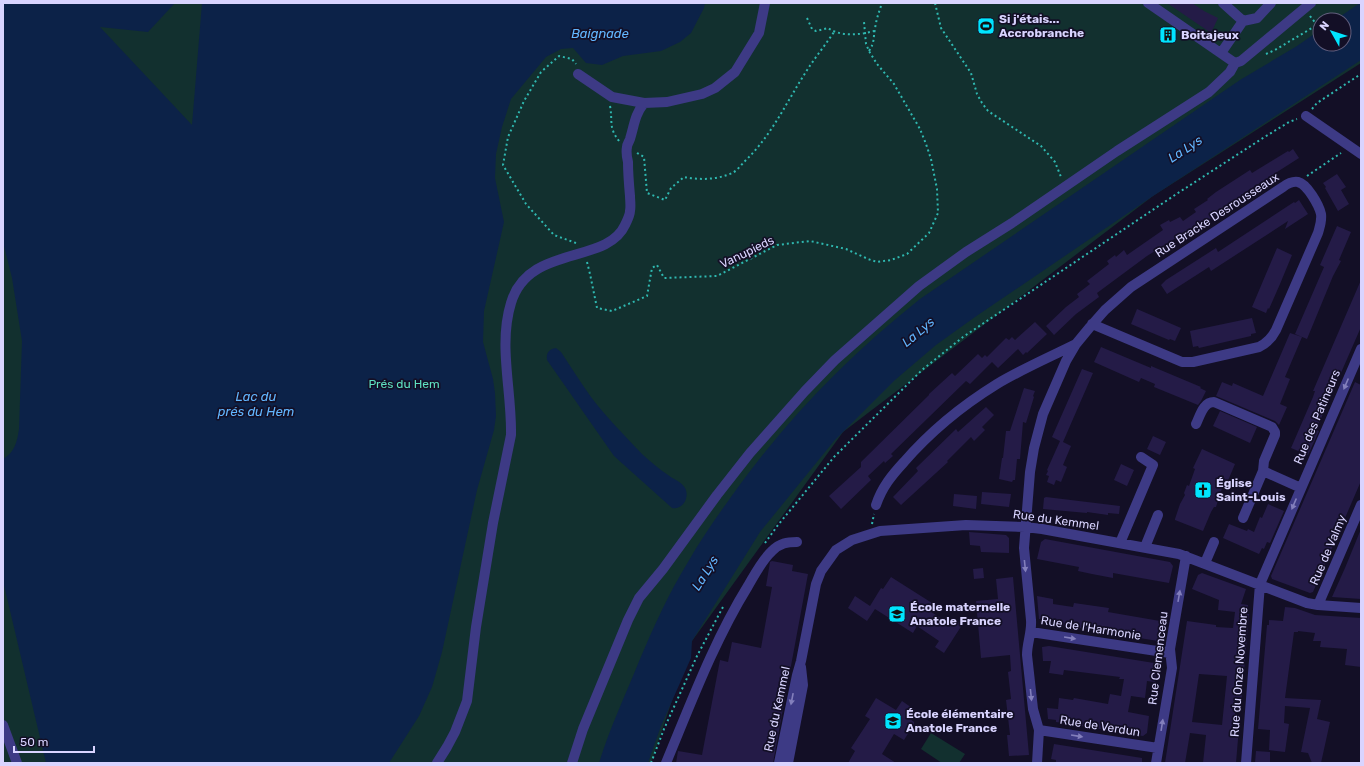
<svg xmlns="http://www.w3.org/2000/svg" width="1364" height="766" font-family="Rubik,sans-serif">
<rect width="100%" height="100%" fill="#130f26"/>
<path fill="#12302f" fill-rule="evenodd" d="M3 3H1361V63L1153 196 843 432 692 641 651 763H3ZM1320 20H1344V44H1320Z
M931 733 965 754 959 763H942L921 749Z"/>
<path fill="#0c2248" d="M3 3H175L148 32 100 27 192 125 202 3H705L704 8 691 33 680 42 661 51 623 56 602 65 586 63 573 48 561 49 546 57 511 99 502 127 496 154 495 178 504 222 484 311 483 342 493 379 495 393 496 416 494 430 477 490 442 652 432 687 419 716 389 763H46L3 581V459C15 452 17 442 19 429L22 341 12 278 3 242Z
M1360 3H1361V60L1153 196 975 317 936 345 895 380 834 441 760 532 692 641 691 658 661 726 648 763H599C610 727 626 694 640 659 654 626 669 593 688 562 701 539 716 518 731 497 785 421 847 357 920 299L1240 80 1297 46 1320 30V44H1344V20H1335Z
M556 348 561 352C571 367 581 383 591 397 606 417 625 436 642 454 650 461 659 469 668 475 673 479 682 482 685 488 690 497 683 510 672 508L614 456 547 360C546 353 549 349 556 348Z"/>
<path fill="#241b47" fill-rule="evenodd" d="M1167 3H1192L1204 11 1218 18 1211 33Z
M1293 149 1299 158 1241 195 1242 196 1230 205 1226 209 1180 238 1179 236 1147 256 1097 293 1099 297 1076 314 1054 335 1046 326 1066 307 1079 297 1077 294 1090 284 1087 281 1109 264 1107 261 1115 255 1116 257 1124 250 1127 255 1163 230 1160 225 1169 220 1170 222 1180 217 1183 221 1196 212 1194 209 1208 200 1207 199 1216 192 1250 170 1252 173 1288 151 1289 152Z
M1337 174 1346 187 1341 190 1349 204 1338 211 1325 188 1326 187 1323 183Z
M1299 200 1308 214 1285 229 1288 221 1211 271 1209 267 1167 294 1161 285 1166 280 1216 248 1218 252 1294 202 1295 203Z
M1337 226 1351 232 1339 260 1341 261 1333 276 1307 339 1295 334 1324 267 1320 265Z
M1277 248 1292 255 1280 284 1269 309 1268 308 1266 313 1252 307Z
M1361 280V327L1316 430 1319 431 1308 455 1291 448 1313 397 1315 391H1313Z
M1137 309 1181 328 1175 341 1170 339 1169 340 1131 324Z
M1252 318 1256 333 1251 334V336L1199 348 1198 346 1193 347 1190 331Z
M1035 322 1047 334 1027 353 1026 352 1023 355 1018 349 998 368 992 362 970 384 966 381 891 454 893 456 885 463 884 461 868 476 871 480 841 509 829 496 861 467V462L929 395V394L952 373 955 376 978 354 982 358 985 355 989 359 987 357 1006 338 1009 340 1012 337 1015 340Z
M1290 333 1302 337 1285 377 1290 379 1280 404 1287 407 1279 425 1275 421 1216 396 1222 382 1232 386 1233 383 1263 396Z
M1101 347 1151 368V366L1201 387 1200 388 1206 391 1201 401 1198 405 1154 387 1155 384 1141 378 1139 382 1094 362Z
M1082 369 1093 373 1063 442 1071 446 1063 465 1067 467 1061 482 1056 480 1054 485 1047 482 1049 476 1046 475 1048 471 1047 470 1060 441 1052 437Z
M1355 382 1361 385V481L1313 592 1310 593 1272 579 1271 576Z
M1024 388 1035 391 1033 396 1034 397 1026 423 1023 422 1020 459H1017L1015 480H1013L1012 482 999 479 1002 458H1003L1006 431H1010Z
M986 407 994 415 982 427 985 430 974 441 971 437 947 461 948 462 901 505 893 497 918 471 916 468 956 429 958 432Z
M1220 411 1257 427 1250 443 1213 426Z
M1153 436 1166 442 1160 455 1147 449Z
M1202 449 1235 464 1227 483 1224 482 1216 507H1214L1211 512 1203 531 1175 520V519L1180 504 1185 495 1184 493 1187 485 1189 486 1195 469 1193 468Z
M1121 464 1134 470 1127 486 1114 480Z
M982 492 1011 494 1009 507 981 504Z
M954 494 977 496 976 509 953 506Z
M1046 497 1120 506 1119 514 1108 513V515L1087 512V513L1043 509 1044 498Z
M1268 504 1284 511 1270 543 1267 542 1264 549 1262 548 1259 554 1223 538 1229 524 1247 531 1248 529 1254 532 1260 517 1262 518Z
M1361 529V599L1332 597 1345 568Z
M969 532 1006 535 1009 538V553L981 552 980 546 970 545Z
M1045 539 1170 562 1173 566 1169 583 1113 573V578L1092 574 1078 571 1079 567 1037 559 1041 542Z
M772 561 793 565 792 571 808 574 773 763H676L678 751 702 755 720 660 728 662 732 642 761 648 772 587 766 586 770 562Z
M983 568 984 578 974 579 973 569Z
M1202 573 1246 589 1241 604 1248 605 1247 614H1249L1241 706 1240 711 1234 710 1239 727 1236 763H1203L1206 735 1190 733 1185 763H1165L1187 621 1216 625V627L1233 628 1235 612 1218 610 1219 600 1192 589 1198 575ZM1199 674 1227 676 1222 725 1192 722Z
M891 577 932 603 928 610 950 624 954 619 962 625 944 653 935 647 939 641 917 626 913 633 875 609 867 621 848 608 855 596 870 606 881 588 883 589Z
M1013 577 1029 755 1009 756 1007 735H1010L1006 700 1011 699 1008 672 1011 671 1010 655 981 658 976 601 998 599 996 579Z
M1037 596 1053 599V604L1073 607 1074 603 1109 608 1108 612 1160 621 1159 628 1163 629 1162 638 1158 641 1042 622 1043 619H1039Z
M1285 607 1295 608 1315 615 1361 618V667L1345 665 1347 649 1320 647 1321 641H1313L1315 633 1298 631V632H1294L1285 698 1321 700 1317 719 1330 722 1321 763H1312L1308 753 1301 752 1310 708 1285 706 1284 723 1289 724 1285 752 1269 750 1270 730 1258 729 1267 625H1269V620L1283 621Z
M1049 646 1154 663 1157 667 1155 682 1147 681 1145 698 1131 696 1128 712 1149 716 1147 733 1143 736 1056 722V720L1048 719 1047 708 1058 709 1059 698 1073 700 1074 698 1108 704 1110 694 1121 696 1124 679H1119L1120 677 1064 670 1063 675 1049 673 1051 661H1043L1042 647Z
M876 698 896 710 902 701 915 710 910 719 914 722V724L904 740 894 734 882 754 896 763H848L855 751 851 748 870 719 865 716Z
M1054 744 1142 758V763H1056V760L1051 759Z
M1256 751 1270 752V763H1255Z"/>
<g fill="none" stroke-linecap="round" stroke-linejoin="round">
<path stroke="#2fb8b0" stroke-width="2" stroke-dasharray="2 3" stroke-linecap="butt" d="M935 3 941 28 971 73 977 94 982 103 988 111 1041 146 1055 162 1061 177
M1310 16 1317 25
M807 18 812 29 816 31 828 28C841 37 860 35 874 31
M869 51C875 42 873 38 875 29 876 20 879 12 882 3
M1266 54 1275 50 1317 25
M610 106C613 121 608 127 619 141
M1312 109 1317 103 1361 74
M637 153 644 157 647 193 665 200 671 188 684 177C699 180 717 180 732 173 737 171 741 165 745 161 771 136 785 105 804 75 813 60 824 47 834 32
M1307 176 1341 153
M576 243 554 235 526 204 503 165 508 137 524 101 541 72 559 56 572 59 576 64
M587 262 590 274 597 308 612 311 647 296 652 268 657 265 664 278 717 276 777 245 810 241 846 249 868 259 877 262 891 260 907 254 929 233 938 213 937 189 931 159 926 144 920 129 894 84 877 64 869 51 866 44 864 22
M872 524 874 514
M765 543 778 525 834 457 922 370 963 337 1178 193 1263 138 1289 122 1297 119
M651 763 664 729 697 656 724 605"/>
<path stroke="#3d3a85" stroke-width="10" d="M1148 3 1235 63 1241 61 1311 3
M1223 3 1243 21
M1221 53 1243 21 1257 18 1271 3
M578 74 612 97 644 103
M1306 116 1361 154
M1196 424C1200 416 1203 402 1214 402L1272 427 1275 432V435L1264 461 1263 471
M876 505C882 487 892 475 904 462 930 432 963 405 997 384 1022 369 1050 357 1076 344
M1243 518 1263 471 1301 488
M1120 543 1153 465 1141 457
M1145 547 1158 515
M1205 563 1214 542
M1318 605 1361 505
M1031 632 1170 653
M3 725 17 763
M1039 730 1158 748
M437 763 447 747 455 732 467 701 476 627 493 523 511 435C512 391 498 345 511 303 528 244 607 265 625 225 627 221 630 215 630 211 631 206 630 200 630 196 629 185 628 173 628 162 627 158 626 152 627 147 627 144 629 142 630 139 634 126 635 114 644 103L667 102 702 94 715 88 735 72 759 33 765 3
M572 763 583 729 628 620 639 598 663 569 717 495 750 453 805 391 835 360 919 286 966 252 1012 223 1117 151 1209 92 1230 72 1235 63
M666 763C691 703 714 641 748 586 755 574 762 560 772 551 780 543 787 542 797 542
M779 763 797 675 801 661 816 584 821 571 836 550 852 540 880 531 966 525 1025 527 1042 529 1179 554 1307 603 1318 605 1361 608
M788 763 803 685 801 667
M1037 763 1039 730 1033 709 1027 655C1027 643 1032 632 1031 620L1024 548 1030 472 1034 448 1043 414 1066 361 1076 344 1090 327 1105 310 1131 287 1283 187C1287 184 1292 181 1298 182 1307 184 1319 205 1321 214 1322 221 1320 226 1318 233L1276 330C1272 338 1267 343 1259 347L1193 362H1182L1092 324
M1156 763 1172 668 1170 649 1186 556
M1246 763 1260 584 1361 349"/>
</g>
<defs><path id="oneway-solid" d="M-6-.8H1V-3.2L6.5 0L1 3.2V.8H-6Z"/></defs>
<g fill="#837fbc">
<use href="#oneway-solid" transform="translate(1346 384) rotate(113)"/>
<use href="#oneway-solid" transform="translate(1294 504) rotate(113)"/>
<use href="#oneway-solid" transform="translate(1025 566) rotate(84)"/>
<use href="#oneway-solid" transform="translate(1179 596) rotate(-80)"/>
<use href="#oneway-solid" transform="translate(1070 638) rotate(9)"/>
<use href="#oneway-solid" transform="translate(1031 695) rotate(84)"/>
<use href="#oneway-solid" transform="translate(792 699) rotate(101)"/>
<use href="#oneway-solid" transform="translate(1162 725) rotate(-81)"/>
<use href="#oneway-solid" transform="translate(1077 736) rotate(9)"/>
</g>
<defs>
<g id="stadium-square" transform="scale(0.9)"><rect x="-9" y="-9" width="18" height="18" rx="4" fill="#00e5ff" stroke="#130f26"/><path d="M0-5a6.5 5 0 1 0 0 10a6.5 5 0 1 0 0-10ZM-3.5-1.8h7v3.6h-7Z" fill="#111"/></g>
<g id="building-square" transform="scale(0.9)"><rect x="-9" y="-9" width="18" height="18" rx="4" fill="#00e5ff" stroke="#130f26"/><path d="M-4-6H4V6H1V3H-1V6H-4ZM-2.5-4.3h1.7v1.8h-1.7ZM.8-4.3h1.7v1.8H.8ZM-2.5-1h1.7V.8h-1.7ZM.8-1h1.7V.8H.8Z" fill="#111"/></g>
<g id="church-square" transform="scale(0.9)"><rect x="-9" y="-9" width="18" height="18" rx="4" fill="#00e5ff" stroke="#130f26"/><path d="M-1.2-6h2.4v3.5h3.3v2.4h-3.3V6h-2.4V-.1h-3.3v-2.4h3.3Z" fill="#111"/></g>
<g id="school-square" transform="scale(0.9)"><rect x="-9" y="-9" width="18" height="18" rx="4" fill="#00e5ff" stroke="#130f26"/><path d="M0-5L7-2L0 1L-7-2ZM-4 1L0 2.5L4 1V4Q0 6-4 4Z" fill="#111"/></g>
</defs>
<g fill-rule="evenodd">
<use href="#stadium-square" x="986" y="26"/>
<use href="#building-square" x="1168" y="35"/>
<use href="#church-square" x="1203" y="490"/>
<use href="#school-square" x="897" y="614"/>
<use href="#school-square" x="893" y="721"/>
</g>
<g text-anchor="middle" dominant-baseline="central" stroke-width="3.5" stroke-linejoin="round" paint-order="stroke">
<g font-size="12" font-weight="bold" fill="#d9d4ff" stroke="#130f26" text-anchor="start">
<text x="999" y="19">Si j'étais...<tspan x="999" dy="14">Accrobranche</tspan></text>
<text x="1181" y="35">Boitajeux</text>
<text x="1216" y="483">Église<tspan x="1216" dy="14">Saint-Louis</tspan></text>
<text x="910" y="607">École maternelle<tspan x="910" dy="14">Anatole France</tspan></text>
<text x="906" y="714">École élémentaire<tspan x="906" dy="14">Anatole France</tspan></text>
</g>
<g font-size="12" fill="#d9d4ff" stroke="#130f26">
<text transform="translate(1217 215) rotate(-33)">Rue Bracke Desrousseaux</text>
<text transform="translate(747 252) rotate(-26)">Vanupieds</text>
<text transform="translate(1317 417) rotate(-67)">Rue des Patineurs</text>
<text transform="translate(1056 520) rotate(8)">Rue du Kemmel</text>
<text transform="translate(1328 550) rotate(-67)">Rue de Valmy</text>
<text transform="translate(1091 628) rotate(9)">Rue de l'Harmonie</text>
<text transform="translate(1158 658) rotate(-83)">Rue Clemenceau</text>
<text transform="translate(1239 672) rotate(-86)">Rue du Onze Novembre</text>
<text transform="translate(777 709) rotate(-78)">Rue du Kemmel</text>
<text transform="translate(1100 726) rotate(9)">Rue de Verdun</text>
</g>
<g font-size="12" fill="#5fe0c0" stroke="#130f26">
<text x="404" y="384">Prés du Hem</text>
</g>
<g font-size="13" font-style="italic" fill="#62b6ff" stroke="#130f26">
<text x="600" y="33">Baignade</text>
<text transform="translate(1185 149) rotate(-33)">La Lys</text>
<text transform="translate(918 332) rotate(-40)">La Lys</text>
<text x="256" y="396">Lac du<tspan x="256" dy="15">prés du Hem</tspan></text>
<text transform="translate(705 573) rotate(-58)">La Lys</text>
</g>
</g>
<rect width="1364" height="766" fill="none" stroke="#d9d4ff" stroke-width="8"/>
<g transform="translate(1332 32) rotate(309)"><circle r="19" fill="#130f26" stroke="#625e7d"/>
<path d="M0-3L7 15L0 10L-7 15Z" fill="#00e5ff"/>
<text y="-6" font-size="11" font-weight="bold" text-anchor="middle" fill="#d9d4ff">N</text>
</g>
<path d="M14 746v6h80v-6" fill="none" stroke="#d9d4ff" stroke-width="2"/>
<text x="20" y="746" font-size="12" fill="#d9d4ff" stroke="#130f26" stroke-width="3" paint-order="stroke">50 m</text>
</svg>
